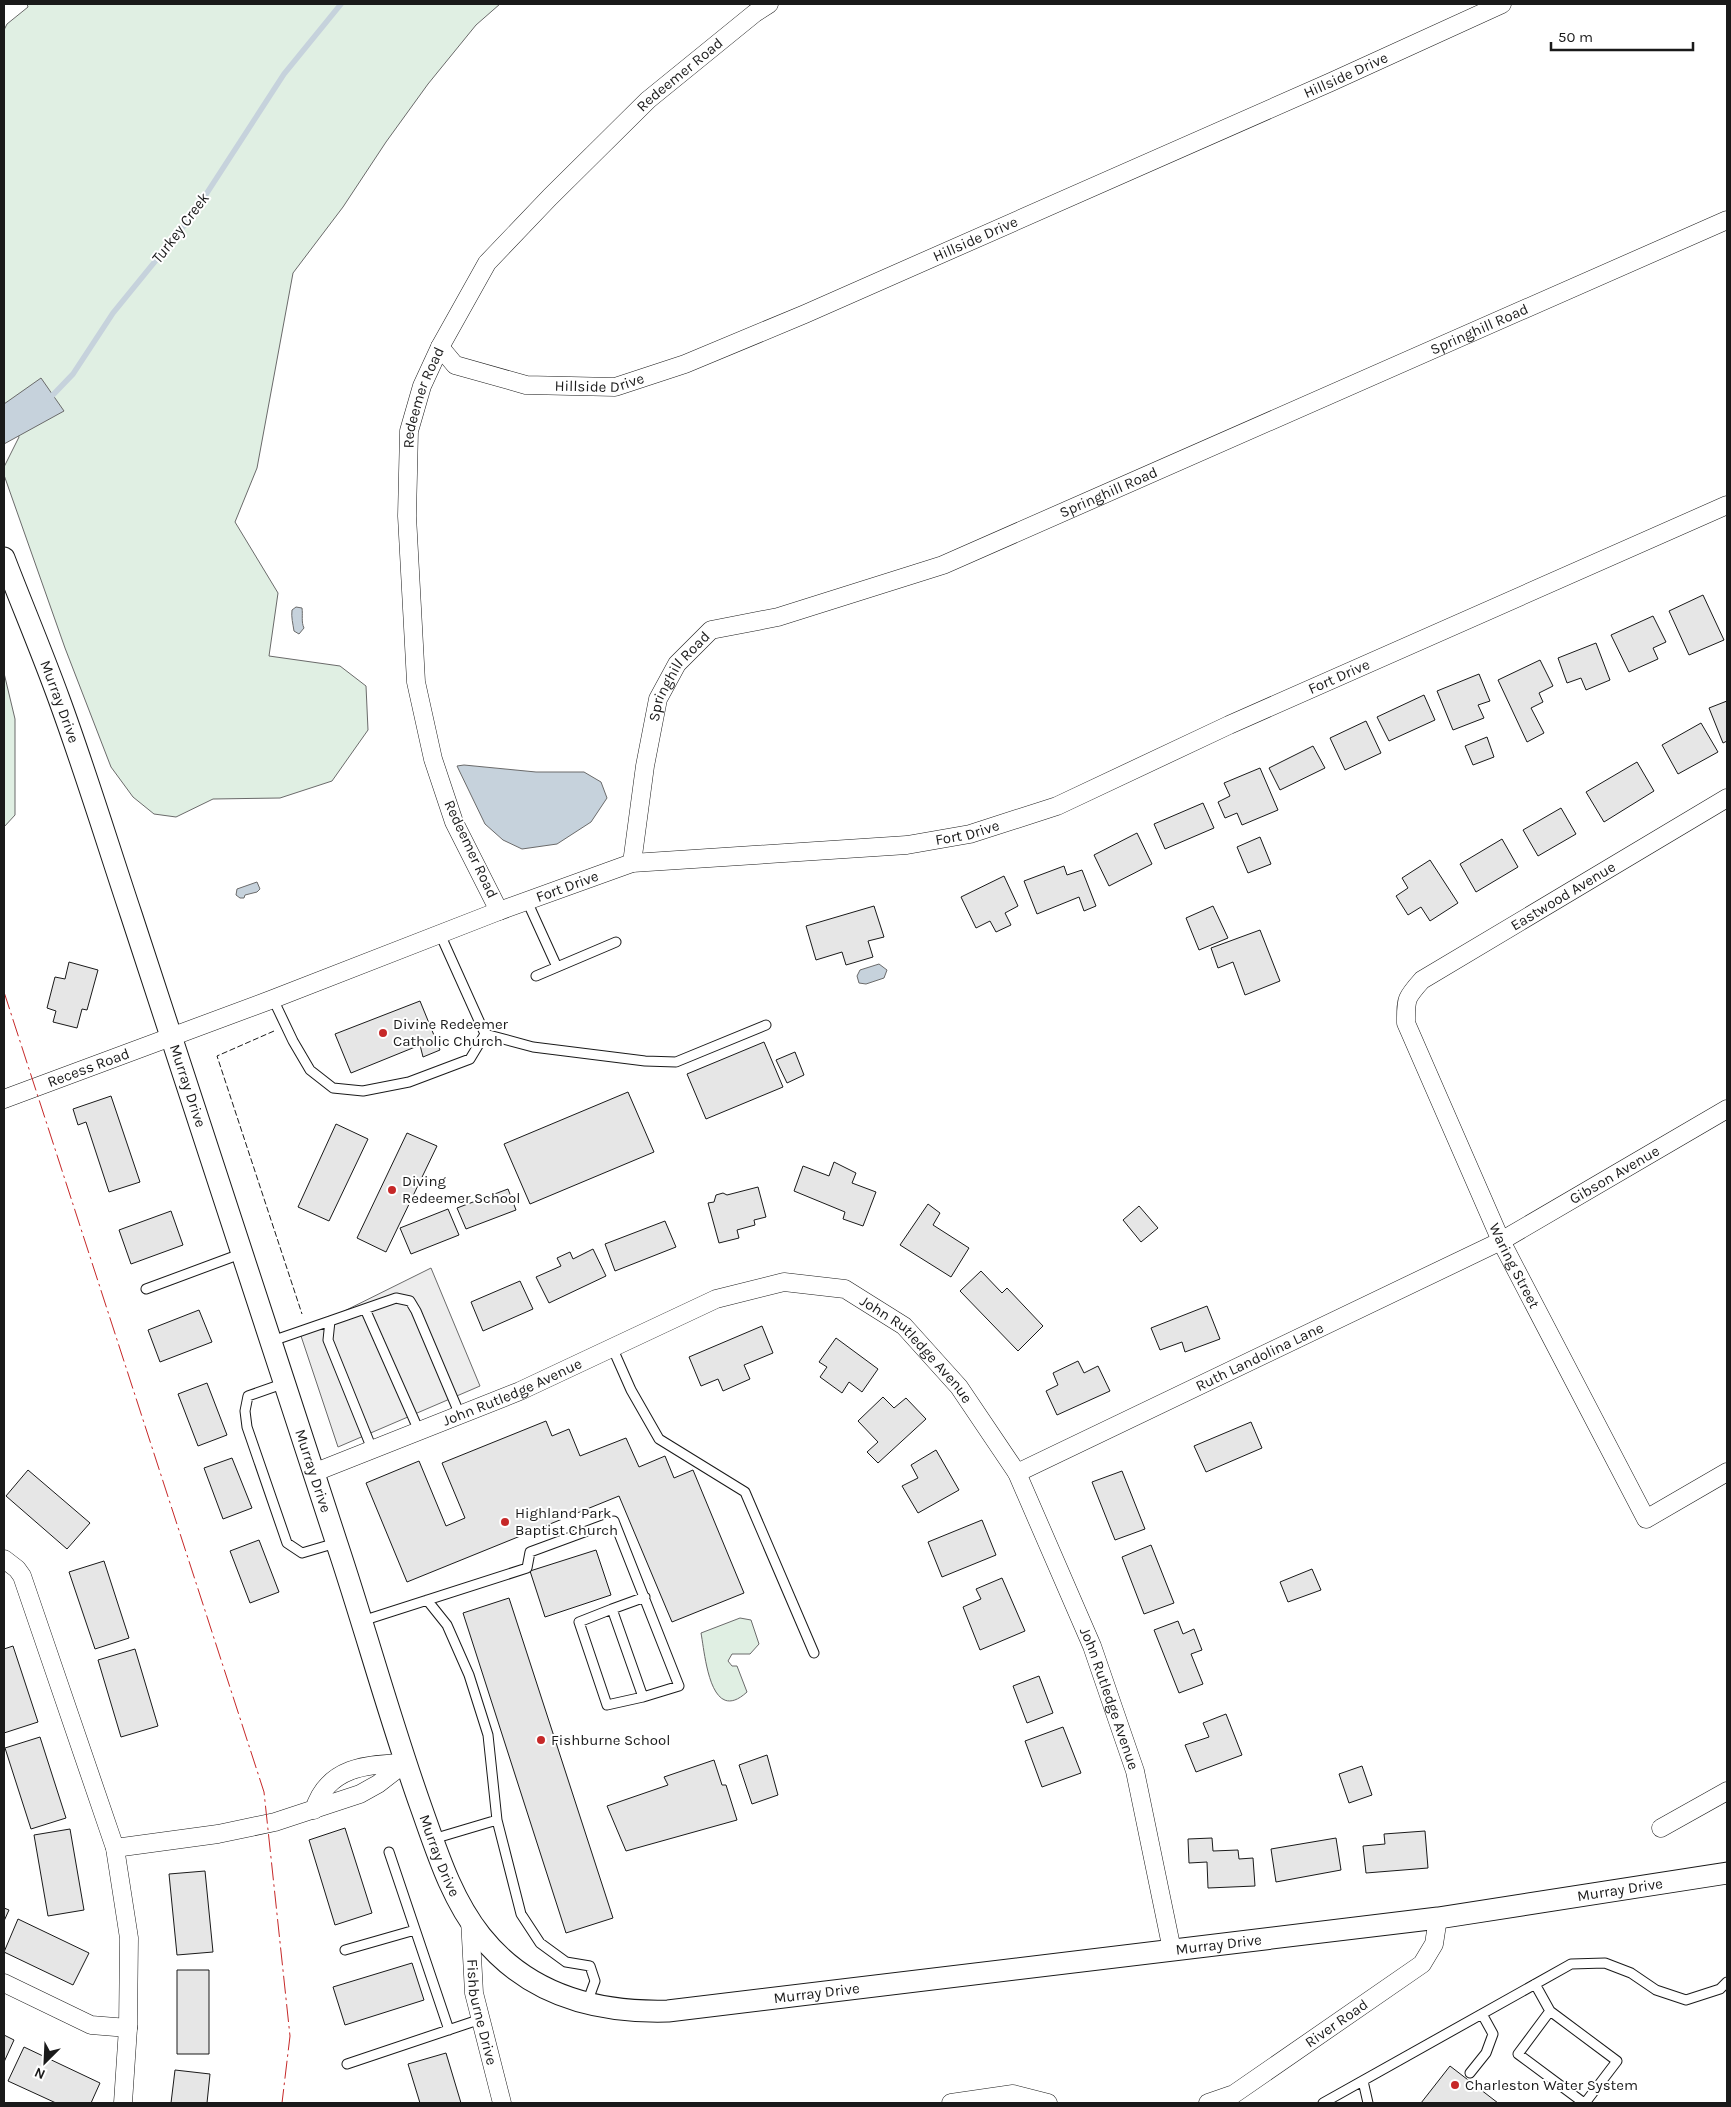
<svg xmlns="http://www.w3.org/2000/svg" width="1731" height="2107" font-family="Karla,sans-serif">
<rect width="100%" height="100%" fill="#fff"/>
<path fill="#e0efe3" stroke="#6a6a6a" d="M27 4H500L476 25 428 84 386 142 343 207 293 273 257 468 235 522 278 593 269 656 340 666 366 686 368 730 332 781 280 798 213 799 176 817 154 814 133 797 111 767 65 648 4 475V467L19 437 4 404V30L7 24 28 7Z
M4 673 15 719V815L4 827Z
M740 1618 751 1620 759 1644 750 1654H732L728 1661 732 1666H737L747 1692C710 1726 705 1654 701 1633Z"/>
<path fill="#ededed" stroke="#6a6a6a" d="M431 1268 480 1386 338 1447 300 1333Z"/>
<path fill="#c6d2dc" stroke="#6a6a6a" d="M41 378 64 411 4 444V404Z
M296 607 302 608C303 615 301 622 304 628L299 634 294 631C293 624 291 617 292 610Z
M464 765 536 772H584L601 782 607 798 591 822 557 844 522 849 503 840 485 824 457 766Z
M257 882 260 889 257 892 245 895 244 898H240L236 895 237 889Z
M879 964 887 970 884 978 866 984 859 983 857 976 860 970Z"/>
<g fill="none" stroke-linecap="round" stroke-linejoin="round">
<path stroke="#c6d2dc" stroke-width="5.5" d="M49 399 73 374 113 313 192 216 284 74 341 4"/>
</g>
<path fill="#e6e6e6" stroke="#1a1a1a" d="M1703 595 1724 640 1689 655 1669 611Z
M1653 616 1666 642 1653 648 1658 659 1629 672 1611 635Z
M1596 643 1610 680 1586 690 1581 678 1567 683 1558 658Z
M1540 660 1553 686 1539 693 1543 702 1531 708 1544 733 1527 742 1498 680Z
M1479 674 1490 701 1478 705 1484 718 1453 730 1437 691Z
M1424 695 1435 720 1389 741 1377 717Z
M1727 701V741L1723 743 1709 708Z
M1366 721 1381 753 1345 770 1330 738Z
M1701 723 1718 752 1678 774 1662 745Z
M1487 737 1494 757 1473 765 1465 746Z
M1313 746 1325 768 1280 790 1269 768Z
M1637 762 1654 791 1604 822 1586 792Z
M1260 768 1278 810 1242 825 1237 813 1225 818 1218 802 1230 796 1224 783Z
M1203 803 1214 828 1165 849 1154 824Z
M1561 808 1576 834 1538 856 1523 830Z
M1137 833 1152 864 1109 886 1094 855Z
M1260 837 1271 864 1248 873 1237 847Z
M1502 839 1518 867 1476 892 1460 864Z
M1430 860 1458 903 1430 921 1421 907 1408 915 1396 896 1408 888 1402 878Z
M1064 866 1067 875 1082 870 1096 906 1084 911 1079 897 1037 914 1024 881Z
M1004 876 1018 906 1005 913 1011 925 996 932 990 921 976 928 961 897Z
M874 906 884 937 868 941 873 957 846 965 842 952 816 960 806 926Z
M1213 906 1228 938 1199 950 1186 918Z
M1260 930 1280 981 1245 995 1233 962 1218 968 1211 948Z
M69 962 98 970 87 1010 82 1009 77 1028 53 1022 56 1011 47 1008 55 977 65 979Z
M420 1001 440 1050 423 1057 420 1045 351 1073 335 1034Z
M764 1042 783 1087 706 1119 687 1074Z
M795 1052 804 1075 787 1083 776 1060Z
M628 1092 654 1152 530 1204 504 1144Z
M111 1096 140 1182 109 1192 86 1122 78 1125 73 1109Z
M336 1124 368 1139 329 1221 298 1207Z
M407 1133 437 1146 386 1252 357 1238Z
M834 1162 856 1173 852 1183 876 1192 863 1226 843 1219 845 1212 794 1191 803 1166 829 1176Z
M758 1187 766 1217 754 1220 755 1225 737 1230 739 1238 719 1243 708 1203 714 1202 716 1195 723 1193 727 1195Z
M508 1189 516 1210 466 1229 457 1208Z
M928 1204 940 1213 933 1225 969 1248 951 1277 900 1245Z
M1139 1206 1158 1228 1141 1242 1123 1220Z
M448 1209 459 1235 411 1254 400 1228Z
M171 1211 183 1245 131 1264 119 1230Z
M665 1221 676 1247 615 1271 605 1244Z
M593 1249 606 1276 549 1303 536 1277 561 1266 557 1258 570 1252 573 1259Z
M981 1271 1002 1293 1007 1288 1043 1326 1018 1351 960 1291Z
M520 1281 533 1309 483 1331 471 1302Z
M1207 1306 1220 1339 1185 1352 1182 1342 1160 1350 1151 1328Z
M199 1310 212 1342 160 1362 148 1330Z
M762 1326 773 1353 744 1365 750 1379 723 1391 718 1379 701 1386 689 1357Z
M836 1338 878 1369 862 1392 849 1382 842 1393 820 1377 827 1367 819 1362Z
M1078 1361 1084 1373 1098 1366 1110 1391 1057 1415 1046 1391 1058 1385 1053 1373Z
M207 1383 227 1435 198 1446 178 1394Z
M883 1397 894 1408 906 1398 926 1419 878 1463 867 1452 878 1442 858 1421Z
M546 1421 552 1436 569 1429 580 1456 626 1438 639 1467 665 1456 674 1478 693 1470 744 1593 672 1622 619 1496 407 1582 366 1483 419 1461 446 1526 465 1518 442 1463Z
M1251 1422 1262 1448 1206 1472 1194 1446Z
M936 1450 959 1490 918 1513 902 1486 918 1478 911 1465Z
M232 1458 252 1508 223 1519 204 1468Z
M28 1470 90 1523 67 1549 6 1496Z
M1122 1471 1145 1529 1115 1540 1092 1482Z
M982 1520 996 1555 942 1577 928 1542Z
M259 1540 279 1592 250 1603 230 1551Z
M1151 1545 1174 1603 1144 1614 1122 1557Z
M596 1550 611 1595 545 1617 530 1571Z
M104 1561 129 1638 95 1649 69 1572Z
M1312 1569 1321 1590 1288 1602 1280 1582Z
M1002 1578 1025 1631 980 1650 963 1607 981 1599 976 1589Z
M509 1598 613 1918 566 1933 463 1613Z
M1178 1621 1183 1634 1194 1629 1202 1650 1191 1654 1203 1684 1179 1693 1154 1630Z
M13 1646 38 1722 4 1733V1649Z
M135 1649 158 1726 121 1737 98 1660Z
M1039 1676 1053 1713 1027 1723 1013 1686Z
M1226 1714 1242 1755 1196 1772 1185 1745 1209 1737 1203 1723Z
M1063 1727 1081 1773 1042 1787 1025 1741Z
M40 1737 66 1818 31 1829 5 1748Z
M767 1755 778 1795 752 1804 739 1765Z
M714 1760 722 1785H726L737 1820 626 1851 607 1806 668 1785 664 1777Z
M1362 1766 1372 1795 1349 1803 1339 1774Z
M345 1828 372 1913 335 1925 309 1840Z
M70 1829 84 1910 48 1916 34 1835Z
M1425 1831 1428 1868 1366 1873 1363 1846 1385 1844 1384 1834Z
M1212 1838 1213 1851 1238 1850 1239 1859 1253 1858 1255 1886 1208 1888 1207 1862 1189 1863 1188 1839Z
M1336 1838 1341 1870 1276 1882 1271 1849Z
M205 1871 213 1952 177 1955 169 1874Z
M4 1908 9 1910 4 1921Z
M18 1919 89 1953 73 1985 4 1952Z
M412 1963 424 2000 345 2025 333 1987Z
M177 1970H209V2054H177Z
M4 2035 14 2040 4 2062Z
M24 2047 100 2083 91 2103H56L8 2081Z
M446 2053 461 2103H420L408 2064Z
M1450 2066 1498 2103H1421Z
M175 2070 210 2074 207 2103H171Z"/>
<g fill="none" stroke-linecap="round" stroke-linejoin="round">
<g stroke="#1a1a1a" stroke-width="11">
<path id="service" d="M527 901 557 967
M536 976 616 942
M273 999 293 1041 310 1070 333 1088 363 1091 409 1082 470 1059 485 1034 440 934
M485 1034 533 1047 645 1061 676 1062 766 1025
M146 1289 243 1253
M365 1309 419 1431
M272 1341 330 1321
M612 1347 631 1390 659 1439 745 1492 814 1653
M285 1383 248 1396 245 1411 247 1427 287 1543 302 1553 336 1543
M372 1449 328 1340 330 1321 396 1298 410 1301 416 1311 460 1415
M427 1600 447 1625 469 1675 488 1735 497 1820 521 1914 540 1943 566 1962 590 1966 595 1981 587 2003
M612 1609 579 1622 607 1705 643 1697
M362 1621 527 1568 530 1552 614 1521 679 1686 643 1697 612 1609 645 1597
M433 1839 497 1820
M389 1852 449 2030
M345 1950 415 1930
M1535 1984 1550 2011 1617 2061 1585 2103
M1550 2011 1518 2054 1584 2103
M347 2064 481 2019
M1470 2073 1486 2053 1493 2034 1482 2014
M1363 2081 1368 2103
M1323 2103 1571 1964 1605 1963 1631 1973 1656 1990 1686 2000 1720 1989 1727 1982"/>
</g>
<g stroke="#1a1a1a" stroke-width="19">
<g id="minor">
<path id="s1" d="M440 347 455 365 526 385 615 387 685 364 805 314 1331 82 1502 4"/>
<path id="s2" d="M1727 798 1422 980C1405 999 1406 999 1406 1023L1501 1241 1646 1519 1727 1472"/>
<path id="s3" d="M632 863 645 766 658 699 677 664 711 630 778 617 943 565 1727 220"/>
<path id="s4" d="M499 911 454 822 433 759 416 682 407 516 409 431 422 386 440 347 487 263 550 197 648 100 755 13 769 4"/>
<path id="s5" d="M4 1099 273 999 499 911 632 863 907 845 970 834 1057 806 1229 725 1727 505"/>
<path id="s6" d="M313 1473 520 1391 716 1299 784 1282 845 1289 904 1326 959 1387 1017 1473 1092 1646 1135 1771 1172 1950"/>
<path id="s7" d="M1017 1473 1501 1241 1727 1109"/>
<path d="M4 1559 17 1569 22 1576 115 1848 129 1938 128 2028 123 2103"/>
<path d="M314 1810C327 1767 367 1764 405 1763"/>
<path d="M1661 1828 1727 1791"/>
<path d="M115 1848 218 1834 275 1822 360 1794 378 1784 405 1763"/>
<path id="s8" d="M470 1919 474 1993 502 2103"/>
<path d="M4 1983 91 2025 128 2028"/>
<path d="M951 2103 1013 2094 1048 2103"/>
<path id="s9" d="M1208 2103 1234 2094 1422 1964 1434 1944 1438 1918"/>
</g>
</g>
<g stroke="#1a1a1a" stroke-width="23">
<g id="tertiary">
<path id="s10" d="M4 558C22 605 42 652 59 699 85 770 107 842 131 914 201 1123 268 1334 337 1544 366 1631 390 1720 421 1807 437 1852 451 1898 481 1936 528 1995 597 2013 668 2011L1438 1918 1727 1873"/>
</g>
</g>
<use href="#service" stroke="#fff" stroke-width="9"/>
<use href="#minor" stroke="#fff" stroke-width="18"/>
<use href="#tertiary" stroke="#fff" stroke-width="21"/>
<path stroke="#1a1a1a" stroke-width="1" stroke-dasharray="6 2.5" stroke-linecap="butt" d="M274 1031 217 1056 302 1314"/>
<path stroke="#c62828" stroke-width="1" stroke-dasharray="18 4 2.5 4" stroke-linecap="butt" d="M4 992 264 1792 290 2036 282 2103"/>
</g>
<g fill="#c62828" stroke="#fff" stroke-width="2">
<circle cx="383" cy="1033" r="5"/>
<circle cx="392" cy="1190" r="5"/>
<circle cx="505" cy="1522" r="5"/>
<circle cx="541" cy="1740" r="5"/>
<circle cx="1455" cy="2085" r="5"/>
</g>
<g text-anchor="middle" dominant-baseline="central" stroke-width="4" stroke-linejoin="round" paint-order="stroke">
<g font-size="15" fill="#1a1a1a" stroke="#fff">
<text stroke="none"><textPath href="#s4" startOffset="952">Redeemer Road</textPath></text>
<text stroke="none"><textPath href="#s1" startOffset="981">Hillside Drive</textPath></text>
<text stroke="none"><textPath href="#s1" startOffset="576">Hillside Drive</textPath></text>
<text stroke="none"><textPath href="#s3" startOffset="1081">Springhill Road</textPath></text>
<text stroke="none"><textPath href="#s1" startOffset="171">Hillside Drive</textPath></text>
<text stroke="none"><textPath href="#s4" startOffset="532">Redeemer Road</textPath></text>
<text stroke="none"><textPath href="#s3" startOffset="676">Springhill Road</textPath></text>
<text stroke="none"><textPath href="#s5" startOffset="1412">Fort Drive</textPath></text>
<text stroke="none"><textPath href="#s3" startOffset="196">Springhill Road</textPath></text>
<text stroke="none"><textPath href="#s10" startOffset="154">Murray Drive</textPath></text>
<text stroke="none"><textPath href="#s5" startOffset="1008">Fort Drive</textPath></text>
<text transform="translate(471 849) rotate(65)">Redeemer Road</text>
<text stroke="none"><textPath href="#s5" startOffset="602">Fort Drive</textPath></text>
<text transform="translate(1563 896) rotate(-31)">Eastwood Avenue</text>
<text stroke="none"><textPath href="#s5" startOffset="90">Recess Road</textPath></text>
<text stroke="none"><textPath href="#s10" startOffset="559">Murray Drive</textPath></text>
<text stroke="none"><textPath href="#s7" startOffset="668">Gibson Avenue</textPath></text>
<text stroke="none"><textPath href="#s2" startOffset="669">Waring Street</textPath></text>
<text stroke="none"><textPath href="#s6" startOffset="665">John Rutledge Avenue</textPath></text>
<text stroke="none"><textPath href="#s7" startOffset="269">Ruth Landolina Lane</textPath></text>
<text stroke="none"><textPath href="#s6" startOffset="215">John Rutledge Avenue</textPath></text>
<text stroke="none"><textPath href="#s10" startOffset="964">Murray Drive</textPath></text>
<text stroke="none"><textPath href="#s6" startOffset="1070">John Rutledge Avenue</textPath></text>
<text stroke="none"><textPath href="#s10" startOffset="1369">Murray Drive</textPath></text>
<text stroke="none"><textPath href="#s10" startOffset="2629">Murray Drive</textPath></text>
<text stroke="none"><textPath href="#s10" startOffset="2224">Murray Drive</textPath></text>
<text stroke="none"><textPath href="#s10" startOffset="1819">Murray Drive</textPath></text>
<text stroke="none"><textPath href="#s8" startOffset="94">Fishburne Drive</textPath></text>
<text stroke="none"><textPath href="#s9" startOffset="152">River Road</textPath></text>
</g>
<g font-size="15" fill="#1a1a1a" stroke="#fff" text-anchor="start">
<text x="393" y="1024">Divine Redeemer<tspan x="393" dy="17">Catholic Church</tspan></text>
<text x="402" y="1181">Diving<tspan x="402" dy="17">Redeemer School</tspan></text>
<text x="515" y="1513">Highland Park<tspan x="515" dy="17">Baptist Church</tspan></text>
<text x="551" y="1740">Fishburne School</text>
<text x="1465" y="2085">Charleston Water System</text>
</g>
<g font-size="16" font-style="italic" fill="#1a1a1a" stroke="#fff">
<text transform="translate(180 228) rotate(-53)">Turkey Creek</text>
</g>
</g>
<rect width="1731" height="2107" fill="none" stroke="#1a1a1a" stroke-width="10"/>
<g transform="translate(45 2062) rotate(204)" stroke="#ffffff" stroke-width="4" paint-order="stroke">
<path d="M0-4L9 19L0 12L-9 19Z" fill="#1a1a1a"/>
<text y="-8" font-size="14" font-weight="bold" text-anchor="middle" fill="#1a1a1a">N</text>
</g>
<path d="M1551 42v8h142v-8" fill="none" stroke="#1a1a1a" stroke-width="2.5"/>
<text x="1558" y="42" font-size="15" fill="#1a1a1a" stroke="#ffffff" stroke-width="4" paint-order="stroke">50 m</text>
</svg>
